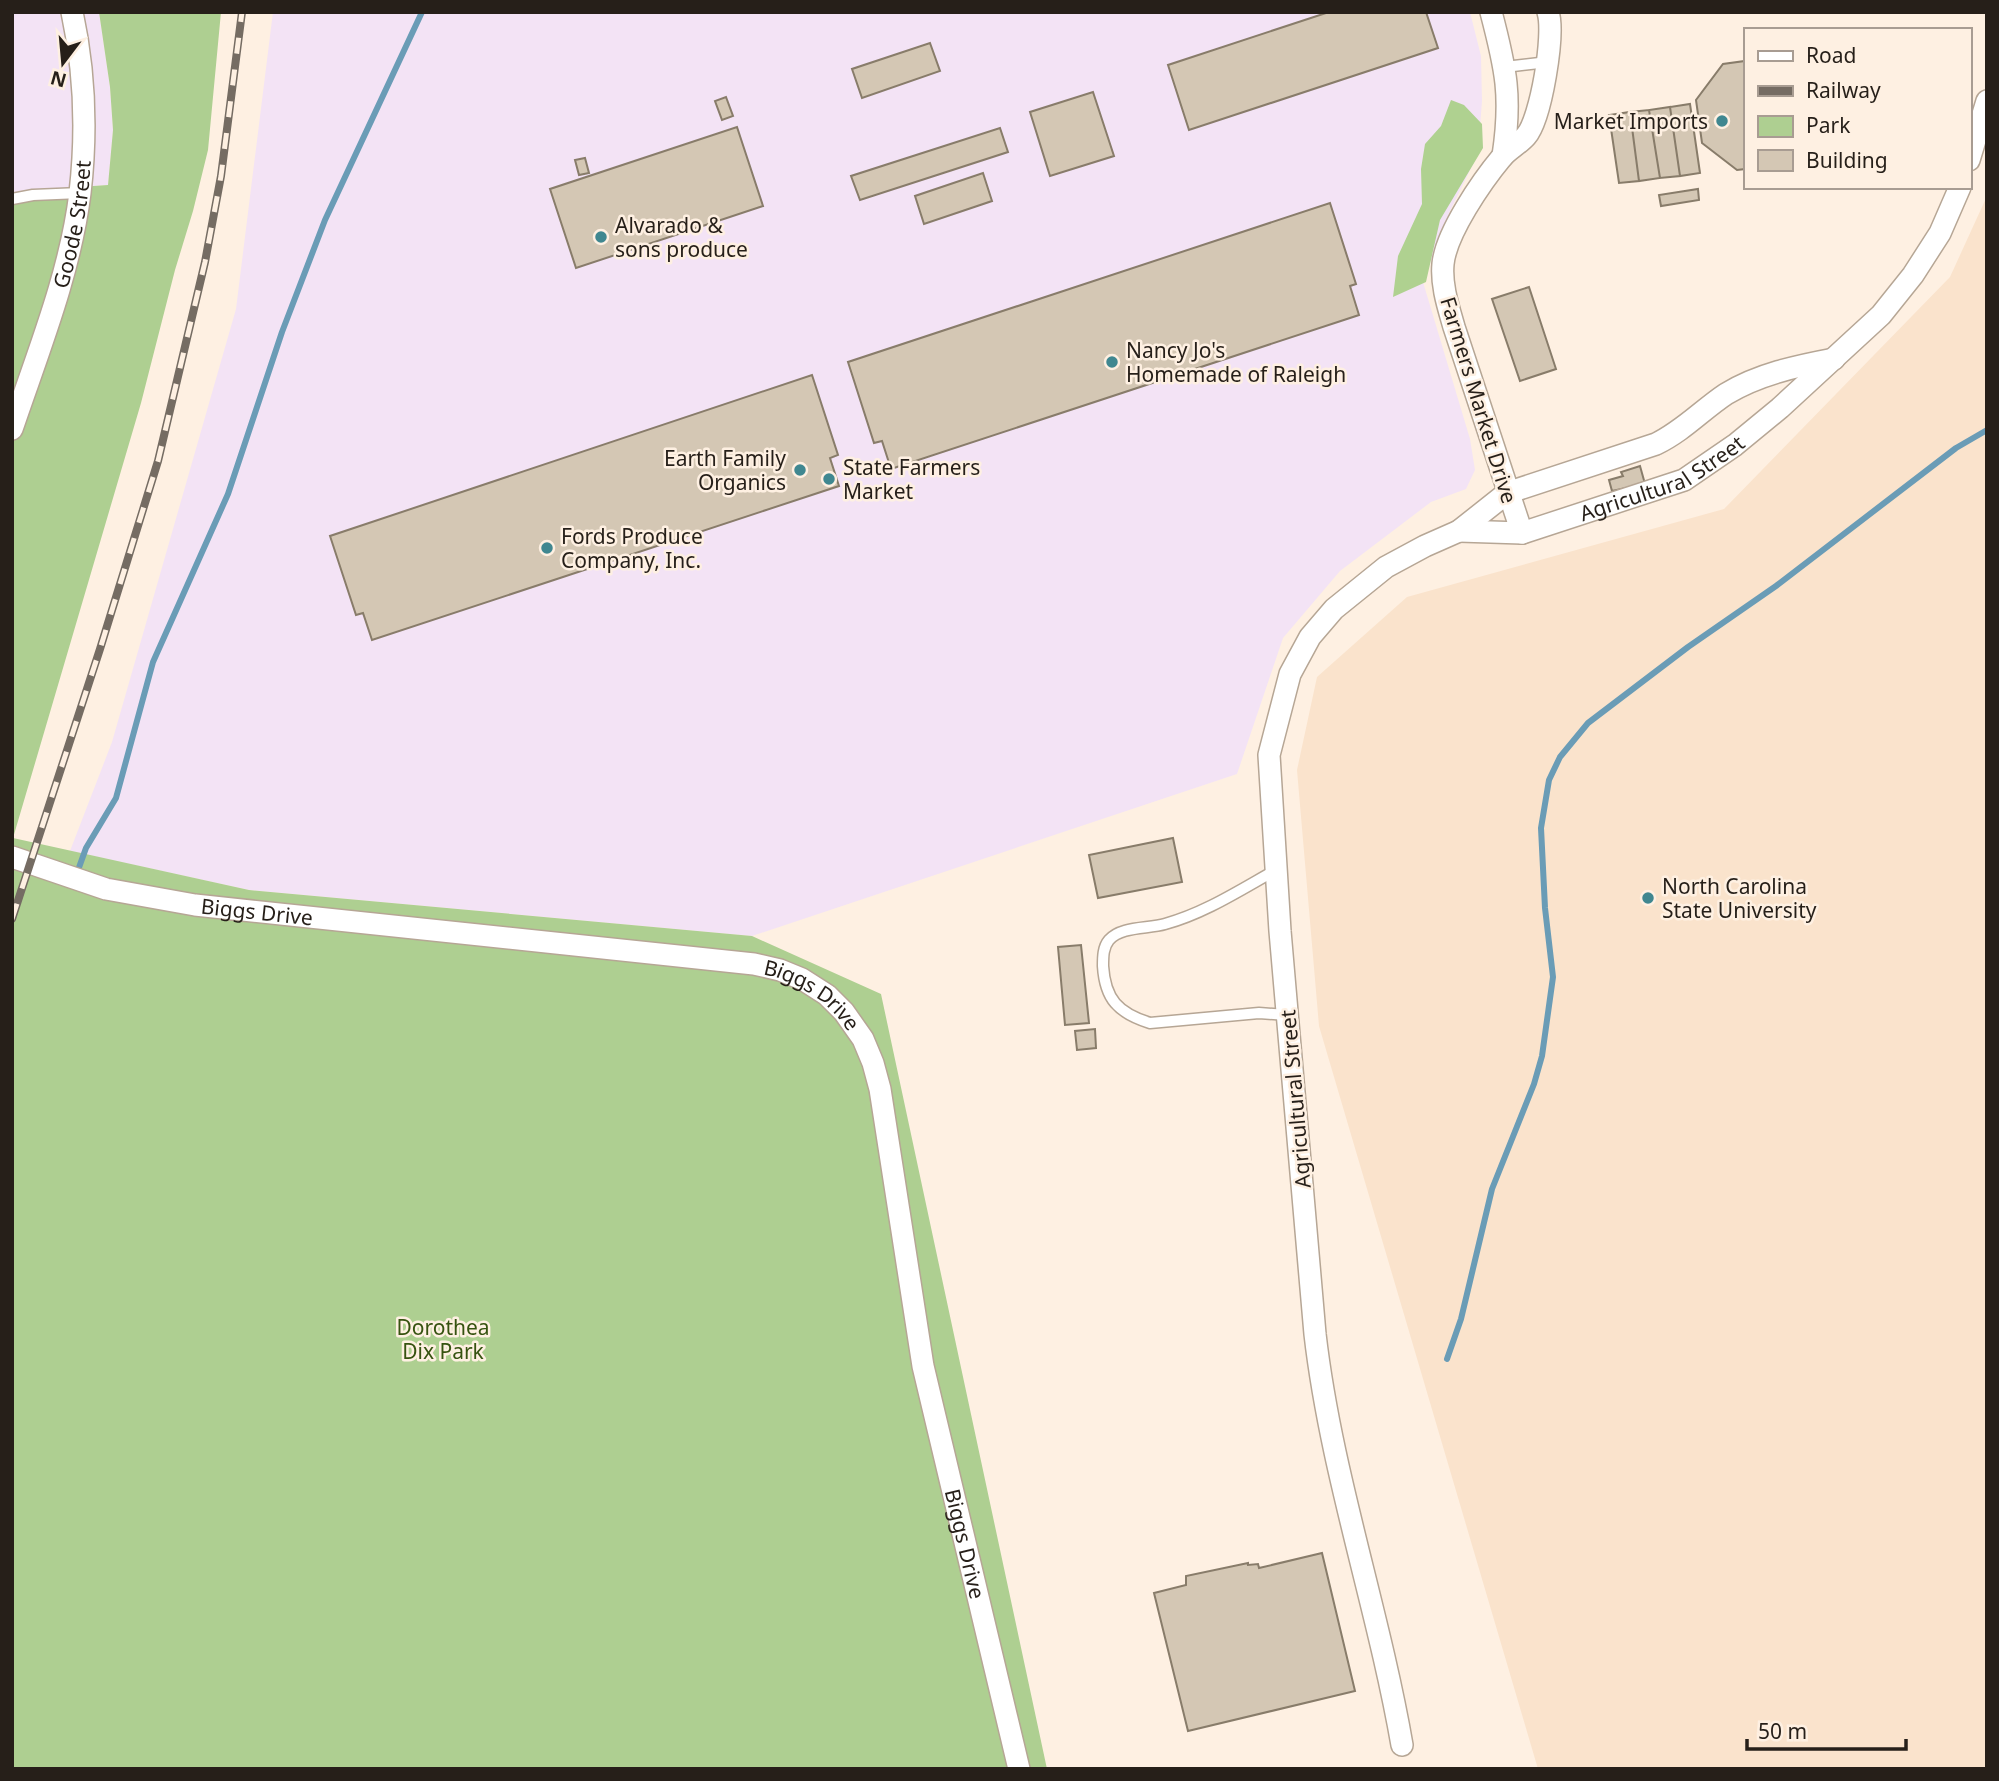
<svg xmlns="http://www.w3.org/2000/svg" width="1999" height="1781" font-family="'Noto Sans',sans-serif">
<rect width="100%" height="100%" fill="#fef0e2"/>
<path fill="#f3e3f5" d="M12 12H99L110 87 113 130 108 185 64 188 12 197Z
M273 12H1470L1481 56 1482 101 1478 154 1449 213 1423 282 1470 439 1475 470 1466 489 1431 502 1340 571 1283 638 1237 774 752 936 249 890 70 851 112 742 236 309Z"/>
<path fill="#fae3cc" d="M1987 196V1769H1538L1319 1026 1297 770 1317 677 1407 597 1724 509 1950 277Z"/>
<path fill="#aecf91" d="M99 12H221L208 150 193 211 175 270 141 403 13 838 249 890 752 936 881 994 1047 1769H12V197L64 188 108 185 113 130 110 87Z"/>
<path fill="#afd190" d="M1451 100 1464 105 1482 124 1483 148 1440 220 1426 282 1393 297 1398 256 1422 204 1421 169 1425 144 1441 126Z"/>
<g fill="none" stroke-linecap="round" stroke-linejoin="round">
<path stroke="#6a9cb6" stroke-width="6" d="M77 873 86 848 116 798 153 662 228 494 282 332 325 220 422 12
M1447 1359 1461 1319 1492 1189 1534 1084 1542 1056 1553 977 1545 908 1541 828 1549 780 1560 757 1588 723 1688 647 1776 586 1956 448 1987 430"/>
</g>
<path fill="#d4c7b4" stroke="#887c6a" stroke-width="2" d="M1329 12H1426L1438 48 1189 130 1168 65Z
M930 43 940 71 862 98 852 69Z
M1745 61V169L1737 170 1702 143 1696 100 1723 64Z
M1093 92 1114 156 1050 176 1030 112Z
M726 97 733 116 722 120 715 101Z
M1690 104 1700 173 1680 176 1670 107Z
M1670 107 1680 176 1660 178 1649 110Z
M1649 110 1660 178 1639 181 1630 112Z
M1630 112 1639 181 1619 183 1609 115Z
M737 127 763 206 576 268 550 189Z
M1000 128 1008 152 860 200 851 176Z
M585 158 589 173 579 175 575 160Z
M983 173 992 201 924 224 915 196Z
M1698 189 1699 200 1661 206 1659 195Z
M1330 203 1356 284 1350 286 1359 315 891 469 882 441 874 443 848 362Z
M1529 287 1556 369 1520 381 1492 299Z
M812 375 838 455 830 458 839 486 372 640 363 613 356 615 330 536Z
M1640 466 1645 484 1612 491 1609 480 1623 476 1621 472Z
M1173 838 1182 882 1098 898 1089 855Z
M1081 945 1089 1023 1065 1025 1058 947Z
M1095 1029 1096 1048 1077 1050 1075 1031Z
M1322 1553 1355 1691 1188 1731 1154 1593 1186 1585V1576L1248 1563V1565L1258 1564 1259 1568Z"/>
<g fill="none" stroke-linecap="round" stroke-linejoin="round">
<g stroke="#b6a695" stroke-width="13">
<path id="service" d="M1505 67 1548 62
M12 199 33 195 80 193
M1276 870C1240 890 1205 913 1165 924 1148 929 1121 926 1109 940 1103 947 1103 957 1103 966 1105 999 1118 1013 1150 1023L1259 1013 1287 1015"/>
</g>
<g stroke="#b6a695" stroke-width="24">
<g id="minor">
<path d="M1491 12C1506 69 1512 97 1503 156"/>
<path d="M1969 160 1987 101"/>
<path id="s1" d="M12 429C38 352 70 274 80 193 87 132 85 72 72 12"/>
<path id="s2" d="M1459 531 1522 533 1684 480 1735 445 1780 408 1881 315 1913 275 1940 233 1960 187"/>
<path d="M1522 533 1454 327C1448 306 1441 285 1443 264 1446 233 1482 181 1502 157 1509 149 1519 144 1526 136 1541 119 1555 34 1548 12"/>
<path id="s3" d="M12 857 106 889 195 905 754 964 780 970 802 979 827 995 844 1012 863 1039 873 1063 880 1089 923 1366 1019 1769"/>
<path d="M1402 1745C1378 1607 1331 1473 1315 1334L1280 931 1269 755 1290 674 1310 637 1334 609 1386 567 1425 546 1459 531 1507 493 1656 444C1683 431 1702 410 1726 394 1759 374 1797 366 1834 359"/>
</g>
</g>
<use href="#service" stroke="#fff" stroke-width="10"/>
<use href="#minor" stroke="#fff" stroke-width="21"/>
<g stroke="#756c63" stroke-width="8">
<path id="rail" d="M12 919 100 649 158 461 205 262 221 176 242 12"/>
</g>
<use href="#rail" stroke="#fef0e2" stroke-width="5" stroke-dasharray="16" stroke-linecap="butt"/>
</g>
<g fill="#408790" stroke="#fef0e2" stroke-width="2.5">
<circle cx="1722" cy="121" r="7"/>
<circle cx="601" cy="237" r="7"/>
<circle cx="1112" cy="362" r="7"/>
<circle cx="800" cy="470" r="7"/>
<circle cx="829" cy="479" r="7"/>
<circle cx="547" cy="548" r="7"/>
<circle cx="1648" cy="898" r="7"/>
</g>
<g text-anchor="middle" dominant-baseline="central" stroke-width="5" stroke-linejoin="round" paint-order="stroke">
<g font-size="21" fill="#261f19" stroke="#fef0e2" text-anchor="start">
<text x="1708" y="121" text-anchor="end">Market Imports</text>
<text x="615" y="225">Alvarado &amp;<tspan x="615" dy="24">sons produce</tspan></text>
<text x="1126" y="350">Nancy Jo's<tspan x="1126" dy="24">Homemade of Raleigh</tspan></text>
<text x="786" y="458" text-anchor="end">Earth Family<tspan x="786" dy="24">Organics</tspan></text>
<text x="843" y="467">State Farmers<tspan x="843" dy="24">Market</tspan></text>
<text x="561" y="536">Fords Produce<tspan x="561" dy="24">Company, Inc.</tspan></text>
<text x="1662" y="886">North Carolina<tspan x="1662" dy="24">State University</tspan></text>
</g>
<g font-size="21" fill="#261f19" stroke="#fef0e2">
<text stroke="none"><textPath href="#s1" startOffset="214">Goode Street</textPath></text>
<text transform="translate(1479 400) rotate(73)">Farmers Market Drive</text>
<text stroke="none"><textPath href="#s2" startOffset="214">Agricultural Street</textPath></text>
<text stroke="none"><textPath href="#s3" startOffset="252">Biggs Drive</textPath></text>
<text stroke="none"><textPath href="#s3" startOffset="819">Biggs Drive</textPath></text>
<text transform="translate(1295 1099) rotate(-95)">Agricultural Street</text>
<text stroke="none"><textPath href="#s3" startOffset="1405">Biggs Drive</textPath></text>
</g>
<g font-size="21" fill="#365310" stroke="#fef0e2">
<text x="443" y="1327">Dorothea<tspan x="443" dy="24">Dix Park</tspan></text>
</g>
</g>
<rect width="1999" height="1781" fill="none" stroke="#261f19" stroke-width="28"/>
<rect x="1744" y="28" width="228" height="161" fill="#fef0e2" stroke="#a89c92" stroke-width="2"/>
<rect x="1758" y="51" width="35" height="10" fill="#ffffff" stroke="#a89c92" stroke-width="2"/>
<text x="1806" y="63" font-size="21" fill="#261f19">Road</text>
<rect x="1758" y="86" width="35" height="10" fill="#756c63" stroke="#a89c92" stroke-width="2"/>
<text x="1806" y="98" font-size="21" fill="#261f19">Railway</text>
<rect x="1758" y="116" width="35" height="21" fill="#aecf91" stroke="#a89c92" stroke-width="2"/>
<text x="1806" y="133" font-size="21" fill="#261f19">Park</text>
<rect x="1758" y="150" width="35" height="21" fill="#d4c7b4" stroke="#a89c92" stroke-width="2"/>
<text x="1806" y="168" font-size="21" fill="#261f19">Building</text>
<g transform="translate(63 63) rotate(196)" stroke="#fef0e2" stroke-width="5" paint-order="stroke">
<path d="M0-5L12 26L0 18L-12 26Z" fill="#261f19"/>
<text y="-10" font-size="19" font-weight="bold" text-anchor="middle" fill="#261f19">N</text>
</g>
<path d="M1747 1739v10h159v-10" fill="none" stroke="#261f19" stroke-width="3.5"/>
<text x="1758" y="1739" font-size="21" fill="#261f19" stroke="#fef0e2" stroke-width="5" paint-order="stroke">50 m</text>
</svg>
